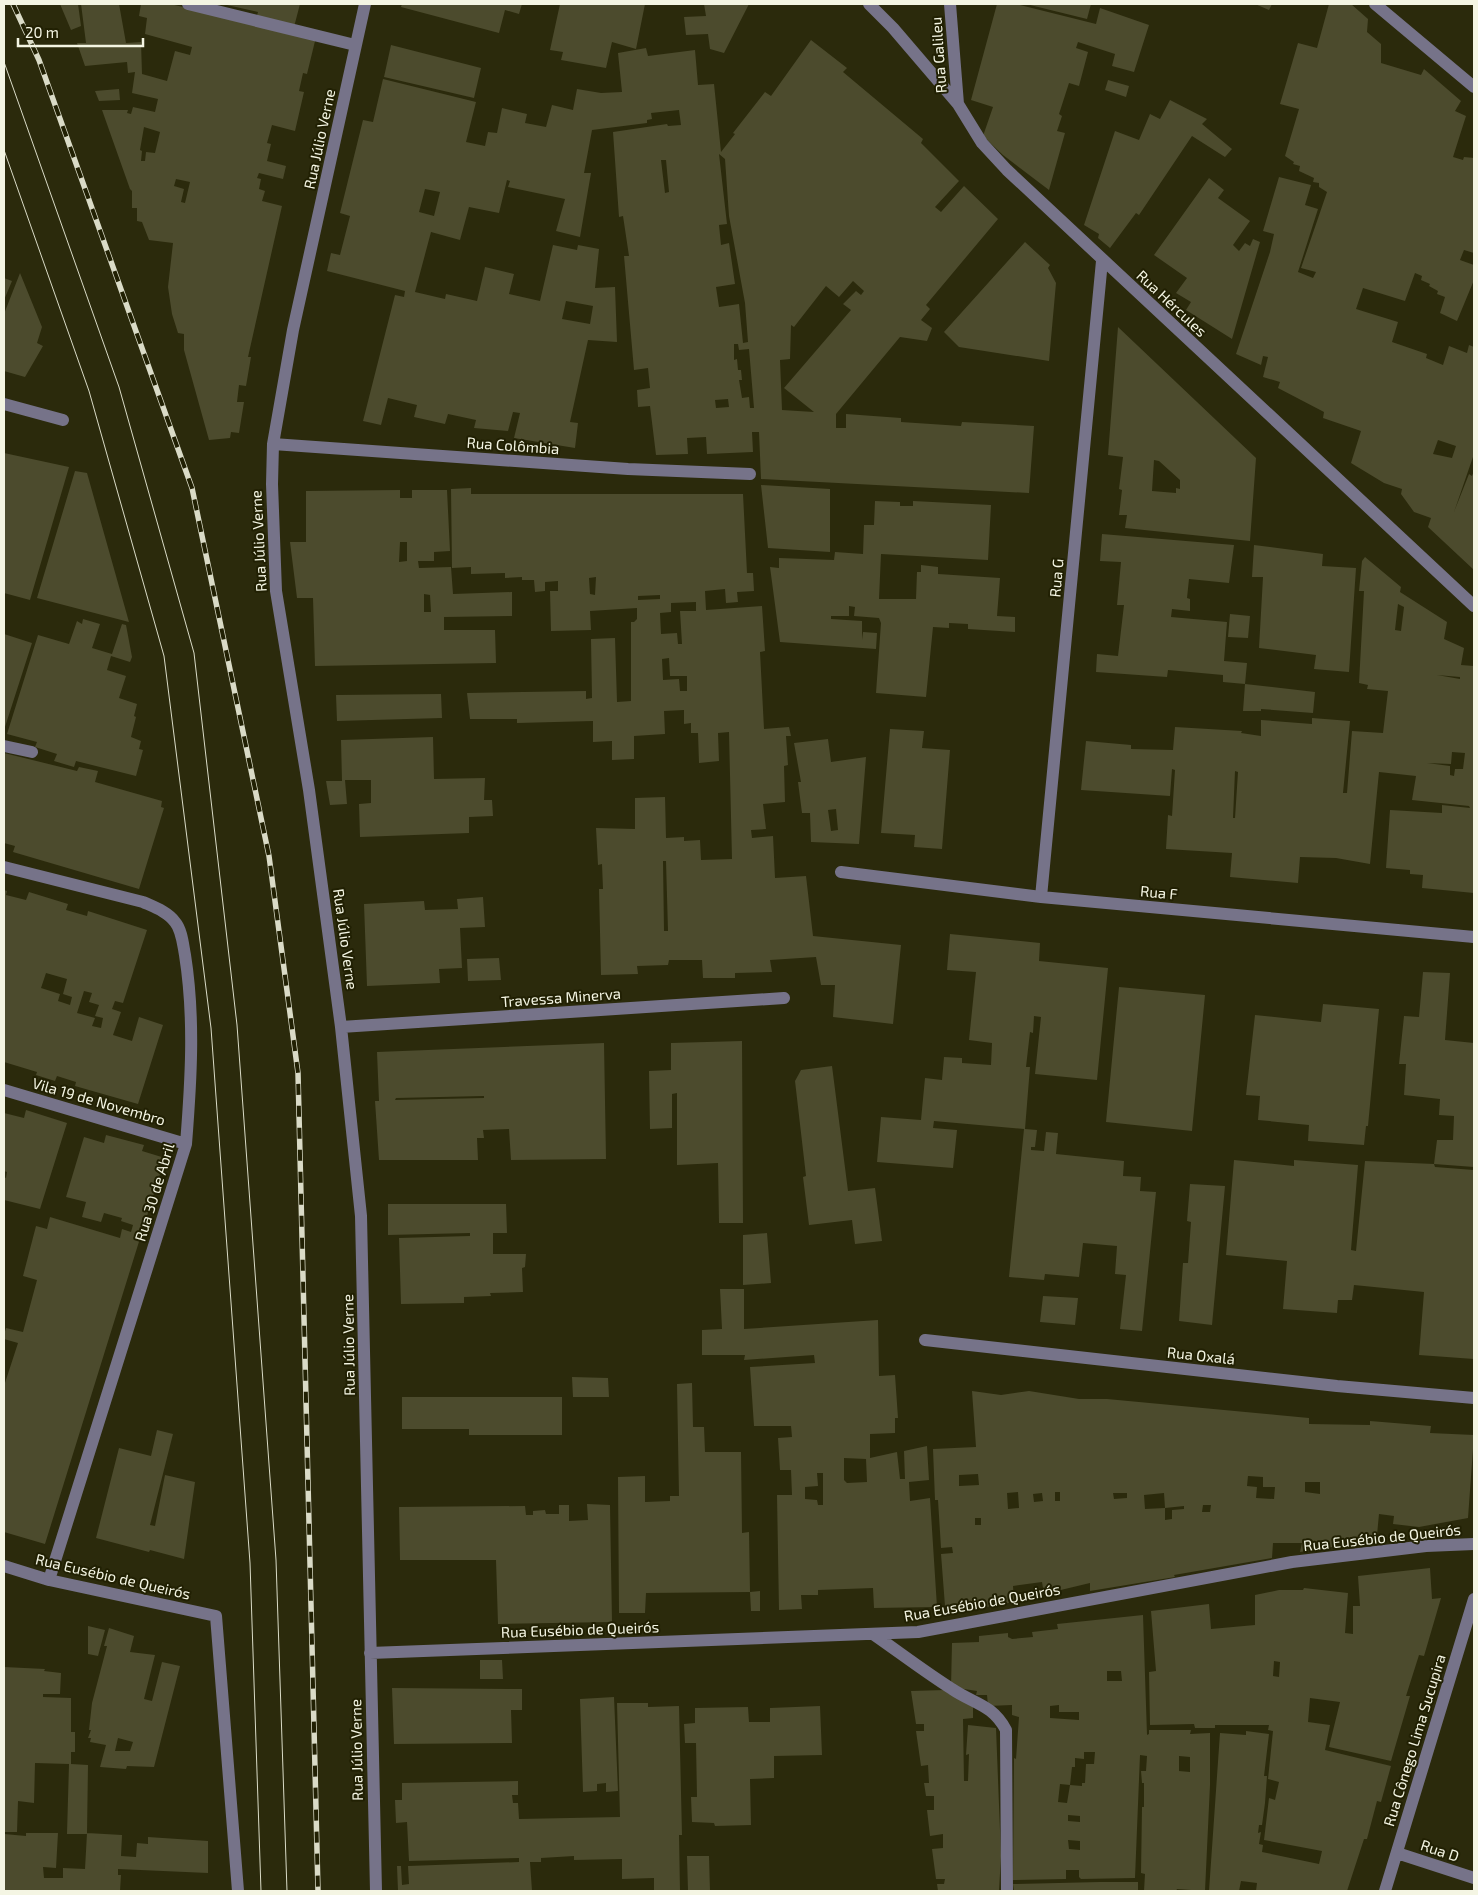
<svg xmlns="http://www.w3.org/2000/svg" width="1478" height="1895" font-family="'Exo 2',sans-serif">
<rect width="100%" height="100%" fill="#2b2a0c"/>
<path fill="#4c4b2d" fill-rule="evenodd" d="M60 4H78L81 26 71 30Z
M81 4H119L126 43 141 42 142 74 167 81 175 51 190 55 192 47 145 34 147 18 139 16 141 4H170L316 37 307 74 303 73 299 91 304 92 295 131 272 125 267 143 271 144 267 161 286 166 283 179 259 173 257 178 261 179 259 189 265 191 262 201 282 206 248 357H251L246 386 239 385 237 402H244L239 433 231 432 230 438 209 440 184 350V334L178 333 172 314 168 287 173 243 149 240 142 222 137 221V208H132V191L130 189 102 110H128L127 113 131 114 133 107 155 112 158 99 132 93 135 72 128 73 127 62 85 66 77 43H86ZM144 127 160 132 155 153 146 152 145 161H141L142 151 140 150ZM176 179 190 182 185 203 181 202 184 189 174 186Z
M300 4 294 27 256 19 258 12 227 5Z
M402 4H522L519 14 505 10 499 33 401 7Z
M560 4H645L636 49 612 42 606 68 561 60 563 52 550 50Z
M704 4H749L724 53 710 49 708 34 686 35 684 17 706 16Z
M997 4H1016L1096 24 1100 8 1149 25 1134 72 1112 66 1115 54 1078 42 1076 48 1088 52 1079 86 1069 83 1059 114 1062 116 1057 131 1065 133 1049 190 1003 155 983 136 993 107 971 100Z
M1026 4H1091L1087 19Z
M1255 4H1272L1269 10Z
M1329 4H1351L1368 19 1367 32 1381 44V63L1421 75 1424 69 1461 101 1455 111 1466 116 1453 157 1463 160 1464 157 1474 158V253L1464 250 1460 260 1474 265V280L1457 321 1440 313 1445 297 1437 294 1438 291 1429 286 1430 284 1421 280 1422 276 1415 273 1405 301 1363 288 1356 309 1398 322 1392 342 1427 354 1426 358 1443 365 1449 346 1467 353 1469 345 1474 347V454L1454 512 1469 474 1472 476 1474 471V570L1428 527 1431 518 1414 512 1401 494 1402 489 1384 483 1351 463 1361 431 1323 418 1324 412 1278 388 1280 382 1263 377 1268 357 1263 356 1261 365 1236 354 1270 252 1274 234 1263 231 1279 177 1311 185 1305 205 1318 209 1298 272 1313 278 1316 272 1301 268 1327 192 1319 187V183L1313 182 1314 178 1299 171 1300 166 1293 164 1294 162 1285 156 1299 109 1280 104 1298 43 1317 48ZM1438 440 1456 446 1452 458 1433 454Z
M811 40 847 68 843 72 923 139 921 143 959 181 935 207 941 212 964 186 998 219 926 305 930 309 921 320 932 328 927 341 900 337 836 414V428H846V414L901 418V422L961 426 962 422 1034 426 1029 493 761 479 759 432H752L753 452 707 454 706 437 687 438 688 454 656 455 650 406 638 407 637 390 650 388 648 368 634 370 624 256H629L623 216 619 217 613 132 667 124 668 126 681 125 679 110 651 113 652 119 647 120V123L592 130 584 173H591L580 237 556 231 565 199 508 187 510 181 507 180 499 213 469 207 460 240 431 232 415 292 445 299 446 294 477 301 485 267 514 274 509 294 540 301 553 245 577 250 578 245 599 249 595 288 615 287 617 342 588 340 570 422 578 423 575 448 514 438 520 413 513 412 508 431 474 428 476 420 448 414 445 424 414 417 417 405 388 398 381 425 363 421 395 295 404 297 405 291 327 271 331 253 340 255 350 216 340 213 363 120 373 122 383 79 476 102 466 142 485 146 488 132 497 133 502 108 527 114 525 123 546 127 552 105 573 110 577 89 601 93 622 92 618 53 646 48 648 56 695 50 698 85 714 84 721 152 735 134 733 133 765 92 771 96ZM719 154 725 159 729 216 745 303 748 342 743 343 739 304 719 307 716 287 735 284 729 243 721 245 719 225 727 224ZM661 160H666L669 192 665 193ZM425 189 440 192 434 216 419 212ZM853 281 864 291 861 295 856 291 843 304 851 310 784 388 814 412 782 410 780 360 790 359 791 325 794 327 826 286 839 297ZM566 301 593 306 590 324 562 319ZM734 344H738L739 350 749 349 754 408H750L749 397 742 398 739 380H742L741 370H738L737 359 734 360ZM728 399 729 407 716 408 715 400Z
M391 45 481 68 474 98 384 77Z
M1108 80 1129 86 1126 97 1105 90Z
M119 89 120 100 99 101 95 91Z
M1170 100 1207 119 1202 124 1232 149 1225 157 1192 136 1139 215 1136 213 1110 248 1098 238 1099 234 1084 225 1115 131 1139 140 1150 114 1160 119Z
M1209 178 1224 190 1218 198 1250 221 1233 245 1239 251 1245 243 1250 246 1253 239 1260 242 1232 339 1186 310 1191 302 1176 293 1187 278 1154 255Z
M1025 242 1050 265 1048 268 1056 283 1049 361 959 347 944 332Z
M20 273 42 327 37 343 43 346 25 377 4 371V314Z
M4 278 12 281 4 300Z
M1118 327 1256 458 1250 541 1125 528 1127 515H1119L1122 490 1119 489 1123 457 1108 455ZM1154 460 1159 461 1180 480V489L1176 488V493L1152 491Z
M4 453 69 467 30 600 4 593Z
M75 471 87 473 129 622 37 598Z
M761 485 830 489V552L768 548Z
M471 488V494H743L747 573H753L754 591 737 592 738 602 726 603 725 589 705 591 706 610 762 606 765 651 760 652 764 729 789 727 791 736H786L788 765 784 766 785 802 763 804 766 829 751 830 752 838 773 836 775 878 806 876 813 936 901 945 893 1024 833 1017 835 985H821L816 957 770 960 772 972 735 973V978H703L702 960H669L668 965 637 966 638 974 601 975 599 889H603L602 864 598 865 596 828 635 829V798L665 797 666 838 684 837V841L700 840 701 860 732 859 729 732 718 733 719 761 699 763 698 733H691V723L684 724V710L664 711 665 734 634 736V759L612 760V741L593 742V721L517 723V719H470L467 693 586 691V699L592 698 591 639 615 638 617 702 631 701V622H634L637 619V608L590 611 591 630 551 631 550 591H558V581L545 582V591L535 592 534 580H522V577L505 578V573L471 574V567L452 568 451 489ZM596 577 595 595 590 594 589 578ZM660 595V599L638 600V596ZM696 602V611H680L682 644H678L677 633 661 634 660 613 671 612V603ZM669 658 670 676H687V691H680L679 679 663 680 662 659ZM663 861H666L668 931H664Z
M400 490V498H412V490H447L450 551 434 552V561H418L419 568 451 567 453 594 512 592V616L444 617V630H495L496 663 315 666 313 598H297L290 542H306V491ZM400 542H407V561L399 562ZM424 594 430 595 431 612H424Z
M875 501 900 502V506H913V501L991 505 988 560 881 554 879 599H916L917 572H921V565L938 567V574L1000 578 997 616 1015 617V632L968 629V624L949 623V628L933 627 926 697 876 693 881 623 879 618 854 616 855 607 849 606V616H831V619L862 621V640L863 632 877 633 876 649 780 642 770 567 779 568V558L834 560 835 552 863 554 864 525H874Z
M1102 534 1234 545 1229 583 1189 579 1187 598 1190 599V611L1172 609 1171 617 1227 622 1224 661 1247 663 1245 684 1315 692 1313 713 1261 709V711H1243L1245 684 1223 682V675L1168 670 1167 677 1096 672 1097 654 1118 656 1124 605H1117L1121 562 1100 561Z
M1254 545 1323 554 1322 566 1356 568 1349 672 1314 669 1316 655 1259 648 1263 577H1252Z
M1365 557 1401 587 1400 592 1447 622 1444 639 1464 648 1461 665 1474 666V893L1422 888 1423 875 1410 874V870L1386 868 1390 810 1442 813V805L1470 808 1469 806 1412 800 1416 776 1379 772 1370 864 1336 858 1300 857 1298 883 1230 877 1232 853 1166 849 1168 815 1172 816 1175 770 1172 769 1170 796 1081 790 1086 741 1131 745V749L1173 750 1175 727 1242 731 1241 733 1261 736V720L1312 724V718L1350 721 1343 793H1347L1352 731 1383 733 1388 691 1367 689 1368 685 1359 683 1364 591H1359L1362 561ZM1398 604 1404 607 1401 631 1395 630ZM1437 675 1460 677V679ZM1452 752 1465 753 1463 769H1455L1454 776 1450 775V766L1427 763 1451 764ZM1235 771 1238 772 1235 818H1233Z
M1230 614 1250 616 1248 638 1228 637Z
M83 619 100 624 92 648 112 654 122 624 126 625 132 657 130 662 111 656 107 670 126 676 119 698 137 704 134 716 136 717 131 737 141 741 139 749 143 750 136 776 76 761 74 767 54 761 57 754 35 747 37 742 7 734 38 635 69 644 77 621 82 624Z
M4 634 32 643 4 730Z
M441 694 442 718 337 721 336 695Z
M890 729 924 731 922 748 950 750 942 849 914 847 915 835 881 833Z
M433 737 434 779 485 778 484 800H492L493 816 469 817V833L360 837 359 804 371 803V780H345L347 804 330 805 326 781H342L341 740Z
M828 739 831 762 866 757 859 844 811 842 810 813H802L798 782H801L794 743ZM836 809 838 830 831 831 828 810Z
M4 753 77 771 79 767 98 771 95 782 162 801 161 807 164 808 139 889 13 852 15 846 4 843Z
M4 890 7 891 6 895 26 900 29 892 68 904 66 910 87 916 88 911 147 930 123 1003 115 1001 112 1009 121 1012 113 1035 132 1041 139 1017 163 1025 138 1104 75 1086 76 1082 57 1076 55 1081 36 1075 37 1072 4 1062ZM46 973 67 979 63 994 72 997 70 1005 58 1001 60 994 41 988ZM84 991 92 993 89 1002 99 1005 95 1016 103 1018 101 1028 92 1026 95 1018 77 1013Z
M483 897 485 927 460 928 462 968 439 969 440 983 367 986 364 904 424 901 425 910 458 909 457 899Z
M950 934 1040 943 1039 961 1108 968 1097 1080 1035 1074 1041 1017 1034 1016 1033 1033 1030 1032 1026 1067H1030L1025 1129 1037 1130 1035 1147H1031V1150L1044 1151 1046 1132 1058 1133 1056 1154 1124 1161 1123 1176 1141 1177 1140 1191 1156 1192 1142 1331 1120 1329 1126 1275 1115 1274 1117 1246 1083 1243 1079 1277 1045 1274 1044 1280 1009 1277 1024 1129 934 1121 933 1128 957 1130 953 1168 877 1162 881 1117 921 1120 925 1078 942 1080 944 1057 962 1058V1063L991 1065 992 1043 969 1040 976 972 947 970Z
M499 958 501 980 468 981 467 959Z
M1423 972 1450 973 1445 1040 1474 1043V1167L1434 1164 1437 1140H1453L1454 1116 1439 1115 1440 1099 1404 1095 1406 1064H1399L1404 1016 1419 1017Z
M1119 987 1205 995 1192 1131 1106 1122Z
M1323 1004 1379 1009 1368 1126H1366L1364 1145 1308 1141 1309 1125 1258 1120 1260 1096 1246 1095 1255 1015 1321 1022Z
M742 1041 743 1223H719L718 1163 677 1165V1093L672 1094V1128L650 1129 649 1071 671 1070V1043Z
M604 1043 606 1159 511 1160 509 1129 483 1130 484 1138H477L478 1160H379L375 1101H379L377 1052ZM484 1096V1098L395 1100 396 1098Z
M832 1066 848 1191 875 1188 882 1241 855 1244 852 1220 809 1225 803 1177 806 1176 795 1081 801 1070Z
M26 1110 67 1123 40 1209 4 1200V1177L6 1178 7 1172 4 1171V1113L24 1118Z
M106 1135 144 1145 142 1151 165 1158 45 1544 4 1532V1386L18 1343 4 1339V1335L6 1328 23 1332 37 1280 23 1276 36 1226 47 1229 50 1217 120 1238 122 1229 131 1232 133 1225 121 1221 122 1218 104 1213 101 1222 82 1217 86 1202 66 1197 84 1137 104 1143Z
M1234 1160 1294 1166V1160L1358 1165 1351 1250 1356 1251 1365 1161 1434 1164 1435 1167 1474 1170V1359L1419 1355 1424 1292 1354 1285 1352 1300H1338L1337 1313 1283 1309 1287 1261 1226 1255Z
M1190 1184 1225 1186 1212 1325 1179 1321 1183 1263H1188L1191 1222 1187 1221Z
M388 1204H506L507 1233H493V1254H526L525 1267 522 1268 523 1292 490 1293 491 1296 464 1297V1303L401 1304 399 1238 470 1236V1233L388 1235Z
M767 1233 771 1283 743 1285V1235Z
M720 1289H744V1329L878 1320 879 1376 895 1375 898 1418H895V1433L870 1434V1458L897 1452 900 1479H905L904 1451 927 1446 929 1480 909 1482 910 1501 930 1498 937 1607 874 1608 873 1588 818 1590V1595H801L802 1609 779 1610 777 1495H792L791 1470H780L778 1438 792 1437 791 1426H754L750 1367 815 1363 814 1355 744 1360 745 1355H702V1330L722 1329ZM844 1458 866 1459 867 1482 847 1483 844 1480ZM817 1473H823V1505H818L817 1500 805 1499V1487L818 1486Z
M1043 1296 1078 1298 1075 1325 1040 1322Z
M572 1377 608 1378 609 1397H573Z
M692 1383 693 1427H704L705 1452H741L742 1533 749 1532 750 1592 646 1593 645 1613H619L618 1477 645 1476V1502L670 1501V1496H679L677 1384Z
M972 1391 1001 1395 1029 1391 1079 1399H1107L1277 1415 1309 1418V1424L1370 1425V1421L1431 1426 1430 1433 1474 1435 1468 1518 1419 1527 1393 1524 1394 1516 1379 1514 1377 1535 1332 1543V1547L1300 1552 1302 1543H1273L1272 1558 1174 1575 1175 1577 1090 1591V1583L1044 1594 1042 1582 1013 1586 1014 1602 986 1607 987 1602 945 1606 941 1554 953 1553 952 1547 941 1548 938 1500H935L933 1449 976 1447ZM978 1474 979 1485 959 1486V1475ZM1248 1476 1263 1477V1487H1275L1274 1499 1256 1498 1257 1487 1247 1486ZM1305 1482H1320V1494L1305 1492ZM1018 1492 1019 1508 1008 1509 1007 1493ZM1055 1492H1060V1501H1055ZM1042 1493 1043 1501 1034 1502 1033 1494ZM1113 1493H1127V1498L1114 1499ZM1164 1493 1165 1508 1184 1506V1509L1172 1510V1519L1165 1520V1508L1145 1509 1144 1495ZM1203 1505H1211L1210 1512H1202ZM975 1518H981V1525H975Z
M402 1397H562V1435H469V1429H402Z
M157 1430 173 1434 150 1525 155 1526 165 1475 195 1482 184 1559 150 1550 149 1552 96 1538 119 1448 151 1456Z
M587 1504 610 1505 612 1622 498 1624 496 1560H400L399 1507 525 1506 526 1515H533V1511L545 1510 546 1514H559V1505H569V1521L588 1520Z
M1430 1568 1432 1599 1441 1598 1424 1656 1419 1655 1406 1696H1410L1391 1761 1329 1747 1340 1702 1310 1698 1308 1722 1330 1725 1325 1750 1391 1766 1381 1802 1377 1801 1367 1839H1364L1347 1891H1256L1257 1883 1241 1881 1239 1891H1209L1220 1733 1246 1735V1731L1269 1734 1264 1776H1267L1265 1803 1262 1825H1259L1258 1833 1261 1832 1259 1844 1263 1845 1262 1852 1319 1864 1322 1851 1264 1840 1269 1798 1275 1800 1279 1782 1268 1779 1273 1731 1268 1730 1269 1725H1215V1728H1195L1194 1724 1150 1725 1149 1672 1156 1671 1151 1611 1209 1604 1211 1629 1255 1625V1595L1279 1590H1303L1304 1588 1348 1593 1345 1633 1353 1634V1606H1360L1358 1576ZM1274 1661 1280 1662 1279 1677 1273 1676Z
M760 1591V1611H751L750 1592Z
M1143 1615 1147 1735 1149 1734V1730H1191L1190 1734 1210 1733V1785L1205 1891 1177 1889 1176 1891H1144L1145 1874 1141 1873 1142 1807H1144V1783H1142L1141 1771H1146L1147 1756 1140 1755 1135 1878 1081 1879 1079 1877V1870H1066V1879L1013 1880 1014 1758 1016 1759 1019 1717 1012 1715V1705L988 1706 987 1695H976L977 1691 951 1687 952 1643 979 1642V1636L1008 1633V1637L1012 1639 1033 1637 1032 1632 1058 1629 1057 1624ZM1107 1671H1121L1122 1681H1107ZM1059 1705V1712H1079V1720L1050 1718V1706ZM1084 1752H1095L1094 1764H1086L1085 1783H1082V1786L1070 1785 1067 1803 1058 1802 1060 1784 1070 1785 1072 1767H1075V1758L1084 1759ZM1179 1756 1190 1757V1772L1179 1771ZM1068 1815 1080 1816V1822L1068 1821ZM1068 1840 1080 1841V1850L1069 1849Z
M88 1626 105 1630 98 1656 88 1654Z
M109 1628 134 1636 130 1652 155 1655 144 1699 152 1701 162 1662 180 1666 154 1767 127 1766 126 1769 100 1767 106 1745 90 1742 91 1738H88L91 1730H89L92 1703 107 1646H104ZM118 1738 133 1742 130 1751H115Z
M480 1660H502L503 1679H480Z
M4 1667 45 1669 44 1671 61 1673 60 1694H43V1697L71 1698V1732H75V1752H71V1764L88 1765 87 1834H67L69 1764 35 1763 34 1803 18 1801 17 1832H4Z
M392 1688 522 1689V1710H511L512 1743 394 1744Z
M945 1690 973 1702V1718L963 1719 964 1781H968L969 1754 966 1755 968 1725 996 1728 1001 1856 999 1891H938L937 1884H944L945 1879H936L932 1849 943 1848V1834L930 1836 927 1810H934V1796H926L924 1783H929L928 1765 921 1766 916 1731H924V1724H916L911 1691Z
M614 1697 618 1791 606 1792V1783L597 1784V1791L583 1792 580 1699Z
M617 1703H648V1707L679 1706 682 1835H679L680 1891H654V1878L622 1879V1859L574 1860V1856L541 1858V1862H530L532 1891H398L397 1866H401L402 1885 409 1884 408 1866 519 1862V1858L409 1861 407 1822 396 1823 395 1800H402V1783L518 1781V1795H512L513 1803H518L519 1819 620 1817Z
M820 1706 822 1755 774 1756V1778L750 1779 751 1825 715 1826 714 1823 692 1822 691 1797H697L696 1743H685L684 1724 695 1723V1708L748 1707 749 1722H770V1708Z
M26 1833H58L56 1868 43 1867 44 1878H63V1868L85 1869 87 1833 122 1835 121 1856 136 1857 137 1843 148 1844V1837L208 1841V1873L118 1869V1875H121L120 1891H4V1834L26 1836Z
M687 1856H709L710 1891H688Z
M1100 1882H1138V1891H1014L1013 1884Z"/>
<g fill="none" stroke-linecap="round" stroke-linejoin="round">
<path stroke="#767389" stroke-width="12" d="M188 4 355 45
M365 4 293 330 273 444 272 484 276 591 309 790 341 1027 361 1216 376 1891
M869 4 893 28 958 104 982 143 1007 170 1474 606
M950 4 958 104
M1375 4 1474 87
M4 404 63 420
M273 444 628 469 750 474
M4 746 32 752
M4 867 143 902C154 907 168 912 175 922 182 930 183 945 185 955 195 1018 191 1081 186 1144L49 1580
M841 872 1041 897 1474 937
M1041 897 1102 261
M341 1027 784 998
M4 1090 186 1144
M925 1340 1337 1386 1474 1398
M4 1566 49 1580 216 1616 238 1891
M873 1634C899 1652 925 1672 952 1689 974 1704 992 1704 1006 1730L1007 1891
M370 1653 918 1632 1292 1562 1426 1546 1474 1544
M1397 1853 1474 1878
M1385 1891 1474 1599"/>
<path stroke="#dadbc7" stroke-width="1" d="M4 62 119 387 194 653 237 1025 276 1560 287 1891
M4 150 89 391 164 656 211 1028 250 1563 261 1891"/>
<g stroke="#dadbc7" stroke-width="5.5">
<path id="rail" d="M13 4 39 60 192 488 269 856 298 1073 318 1891"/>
</g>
<use href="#rail" stroke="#212003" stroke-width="4" stroke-dasharray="11" stroke-linecap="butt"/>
</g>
<g text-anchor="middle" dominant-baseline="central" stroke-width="4" stroke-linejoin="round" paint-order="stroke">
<g font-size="15" fill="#f4f5e3" stroke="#212003">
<text transform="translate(938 55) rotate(-94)">Rua Galileu</text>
<text transform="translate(319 139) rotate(-78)">Rua Júlio Verne</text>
<text transform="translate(1172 303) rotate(43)">Rua Hércules</text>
<text transform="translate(513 445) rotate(4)">Rua Colômbia</text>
<text transform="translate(258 541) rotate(-93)">Rua Júlio Verne</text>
<text transform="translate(1056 578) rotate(-85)">Rua G</text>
<text transform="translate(1159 892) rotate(5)">Rua F</text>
<text transform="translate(346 939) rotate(82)">Rua Júlio Verne</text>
<text transform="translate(561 997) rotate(-4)">Travessa Minerva</text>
<text transform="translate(99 1101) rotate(16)">Vila 19 de Novembro</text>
<text transform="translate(154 1192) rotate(-73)">Rua 30 de Abril</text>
<text transform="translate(348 1345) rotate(-91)">Rua Júlio Verne</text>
<text transform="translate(1201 1355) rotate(6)">Rua Oxalá</text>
<text transform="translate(1382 1537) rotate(-6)">Rua Eusébio de Queirós</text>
<text transform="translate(113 1576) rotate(13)">Rua Eusébio de Queirós</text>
<text transform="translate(982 1602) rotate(-10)">Rua Eusébio de Queirós</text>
<text transform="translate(580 1629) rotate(-2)">Rua Eusébio de Queirós</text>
<text transform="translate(1414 1740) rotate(-73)">Rua Cônego Lima Sucupira</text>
<text transform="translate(356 1750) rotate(-91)">Rua Júlio Verne</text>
<text transform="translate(1440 1850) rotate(18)">Rua D</text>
</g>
</g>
<rect width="1478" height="1895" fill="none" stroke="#f4f5e3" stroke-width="10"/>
<path d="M18 38v8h125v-8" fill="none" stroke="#f4f5e3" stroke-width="2.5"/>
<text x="25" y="38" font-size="15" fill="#f4f5e3" stroke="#212003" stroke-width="4" paint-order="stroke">20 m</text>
</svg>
